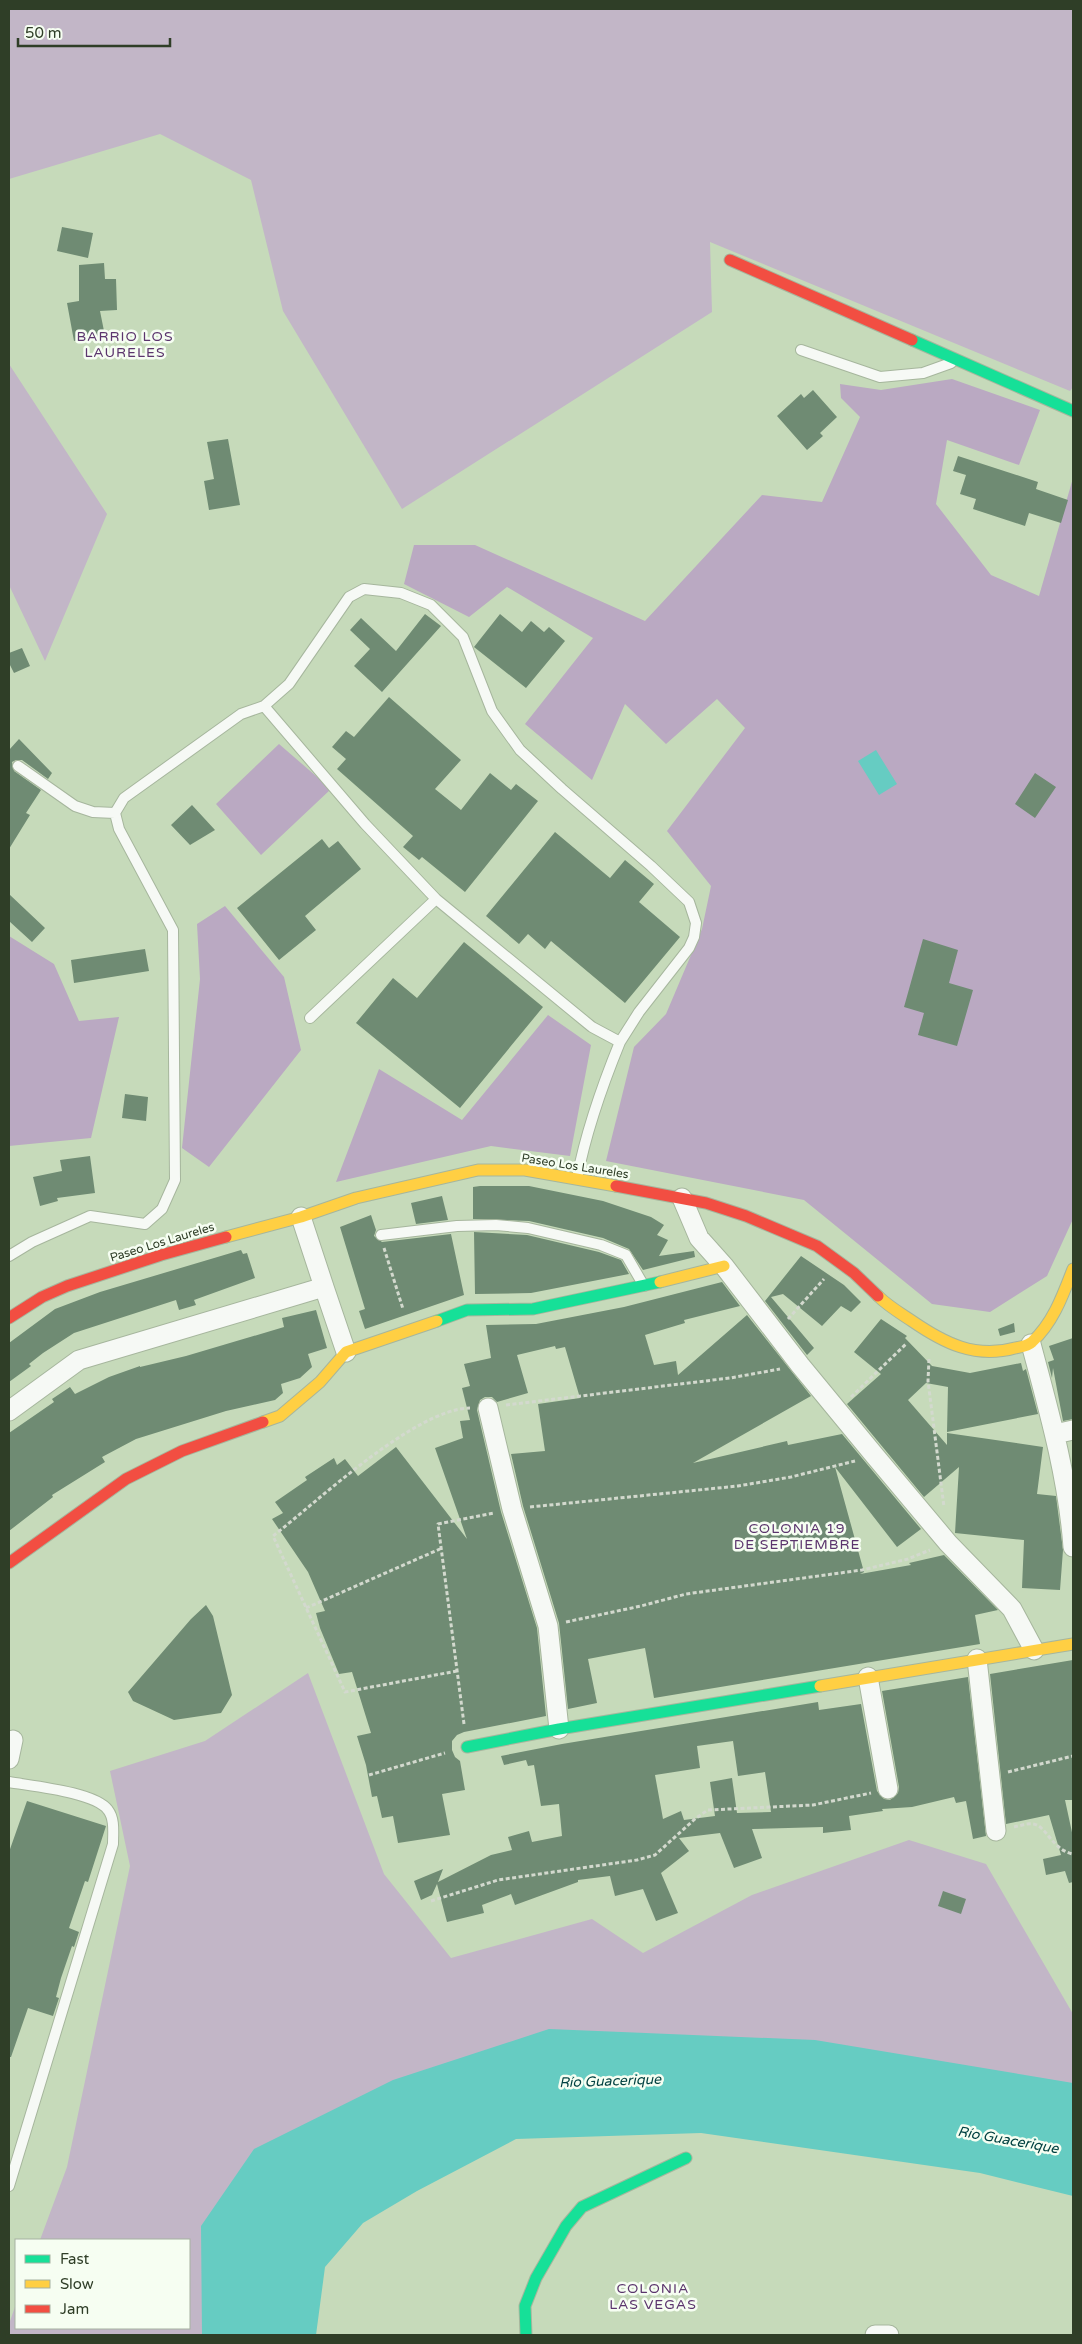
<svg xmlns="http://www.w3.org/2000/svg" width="1082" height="2344" font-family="'Varela Round',sans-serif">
<rect width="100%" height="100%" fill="#c6daba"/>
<path fill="#c2b6c7" d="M9 9H1073V387L1070 391 710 242 712 312 402 509 283 311 251 180 160 134 9 179Z
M9 364 107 514 45 661 9 585Z
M308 1673 384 1874 451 1958 592 1919 643 1953 752 1895 909 1840 986 1864 1073 2014V2104L528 2044 218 2335H9V2324L16 2304V2328H189V2240H40L67 2167 130 1866 110 1771 205 1741Z"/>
<path fill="#baa9c2" d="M952 379 1040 410 1019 465 947 440 936 504 991 575 1039 596 1073 478V1219L1047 1276 990 1312 932 1304 804 1200 606 1161 634 1047 666 1014 702 929 711 886 667 831 745 728 717 699 666 744 625 704 592 780 525 724 593 638 507 587 469 617 404 584 414 545H475L645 621 762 495 822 502 860 417 841 398 840 384 881 390Z
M279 744 331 789 261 855 216 804Z
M225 906 284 977 301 1050 209 1167 182 1148 200 979 197 924Z
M9 936 54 964 79 1021 119 1017 91 1138 9 1146Z
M548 1015 591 1045 570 1156 491 1146 336 1182 379 1069 462 1120Z"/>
<path fill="#66ccc2" d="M876 750 897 784 879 795 858 761Z
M549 2029 815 2040 1073 2083V2196L980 2173 701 2133 516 2139 417 2191 363 2223 325 2267 316 2335H202L201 2226 254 2149 393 2080Z"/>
<path fill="#6f8b73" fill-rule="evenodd" d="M62 227 93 233 88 258 57 251Z
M104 263 105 279H116L117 310 100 311 105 336 74 341 67 303 79 301V265Z
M813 390 837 417 820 433 823 436 807 450 777 416 801 394 804 398Z
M228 439 240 505 209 510 204 481 214 479 207 442Z
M958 456 1038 482 1036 489 1068 500 1061 523 1029 513 1025 526 973 509 976 499 960 494 966 475 953 471Z
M425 614 441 626 382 692 354 666 370 649 350 630 361 618 396 651Z
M500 614 522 632 531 621 544 632 549 627 565 641 526 688 474 647Z
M22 648 30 666 14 673 9 663V653Z
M389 697 461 760 435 789 461 810 490 773 511 790 516 784 538 801 465 892 422 857 419 860 403 847 413 836 337 769 346 759 332 747 346 731 354 737Z
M19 739 52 773 48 779 22 760H16L12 762 14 771 41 790 26 813 30 815 9 849V750Z
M1035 773 1056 787 1035 818 1015 804Z
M192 805 215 830 190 845 171 825Z
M555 832 610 878 625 860 654 884 639 902 680 937 625 1003 551 941 545 949 528 934 519 944 486 916Z
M322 839 329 848 338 841 361 869 305 916 316 930 279 960 237 908Z
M9 894 45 928 32 942 9 921Z
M923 939 958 950 949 983 973 990 957 1046 918 1035 924 1013 904 1007Z
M464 942 543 1007 460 1108 356 1023 393 978 417 998Z
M145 949 149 971 74 983 71 960Z
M125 1094 148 1097 146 1121 122 1118Z
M90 1156 95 1193 57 1198 58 1201 40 1206 33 1177 62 1171 60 1160Z
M480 1186H529L603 1201 651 1217 664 1225 657 1235 668 1240 659 1256 694 1251 695 1257 643 1270 629 1249 603 1238 529 1221 473 1219V1187Z
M442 1196 448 1220 416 1224 411 1203Z
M371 1215 376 1230 374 1236 382 1242 451 1234 464 1295 365 1329 359 1311 365 1309 340 1227Z
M474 1232 527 1235 599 1252 621 1260 629 1274 531 1293 475 1294Z
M241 1250 243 1254 247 1253 255 1278 194 1300 196 1305 179 1310 176 1300 74 1333 43 1353 29 1364 31 1366 9 1382V1343L55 1309 100 1292Z
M801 1256 844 1285 861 1302 851 1312 841 1306 822 1326 783 1294 771 1297 814 1348 807 1355 765 1301Z
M722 1282 740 1306 684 1320 685 1323 645 1335 654 1365 676 1361 678 1375 747 1315 811 1396 693 1463 787 1441 788 1445 842 1434 921 1529 897 1547 835 1467 864 1572 860 1574 911 1565 909 1563 944 1555 998 1610 975 1615 980 1644 654 1698 645 1648 588 1659 597 1703 568 1709 559 1623 523 1506 511 1454 545 1451 538 1404 580 1398 565 1347 556 1349 555 1346 517 1355 528 1393 497 1402 492 1397H485L480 1400 477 1410 501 1512 537 1628 546 1716 464 1732 457 1735 452 1741V1750L455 1757 460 1761 465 1790 442 1794 450 1835 398 1843 393 1816 382 1818 377 1796 372 1797 366 1765 357 1736 371 1733 352 1672 339 1674 320 1628 316 1613 325 1611 308 1572 272 1519 283 1513 275 1502 307 1480 305 1477 334 1458 337 1465 345 1459 358 1476 396 1447 467 1539 435 1448 463 1438 460 1421 470 1420 462 1388 470 1386 464 1364 491 1358 486 1325 536 1324 624 1307Z
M316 1310 327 1348 308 1354 312 1367 300 1378 281 1384 283 1393 275 1400 226 1411 136 1439 102 1457 105 1462 52 1495 53 1497 9 1531V1433L54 1402 52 1399 70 1387 75 1394 109 1377 140 1366V1367L186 1356 284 1327 282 1318Z
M881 1319 907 1336 905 1338 932 1366 970 1373 1021 1363 1023 1371 1026 1369 1038 1414 947 1432 948 1387 926 1383 908 1400 947 1445V1433L1043 1447 1037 1494 1056 1496 1063 1550 1060 1590 1022 1588 1024 1540 955 1533 959 1467 924 1497 847 1404 881 1374 854 1352Z
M1014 1323 1015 1332 1000 1336 998 1329Z
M1073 1338V1419L1063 1421 1053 1368 1052 1378 1048 1362 1054 1360 1049 1346Z
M206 1605 213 1616 232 1695 221 1713 174 1720 133 1701 128 1692 191 1619Z
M1073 1660V1800H1065L1073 1837V1882L1069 1883 1065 1871 1046 1875 1043 1859 1061 1855 1049 1815 1006 1824 990 1674Z
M968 1677 986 1836 973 1839 966 1801 956 1803 954 1797 912 1807 882 1809 883 1811 849 1816 851 1830 823 1833V1827L752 1829 762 1858 734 1868 720 1833 679 1838 689 1851 661 1873 678 1913 656 1921 643 1889 615 1896 610 1876 578 1880V1882L515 1905 511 1894 482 1905 484 1913 447 1922 437 1884 432 1895 421 1900 414 1881 443 1869 438 1882 491 1855 512 1850 508 1837 529 1831 532 1842 562 1836 559 1804 541 1806 534 1765 528 1766 526 1760 504 1765 501 1756 562 1744 818 1702 819 1710 861 1704 877 1791 884 1799 890 1800 898 1793 899 1787 882 1691ZM733 1741 738 1776 765 1772 771 1812 737 1813 732 1778 710 1782 715 1816 684 1820 681 1811 663 1819 655 1775 700 1768 697 1746Z
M27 1801 106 1826 88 1882 85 1881 69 1928 79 1932 74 1947 72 1946 61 1978 56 1997 59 1998 53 2016 28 2008 11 2057H9V1852Z
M943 1891 966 1899 961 1914 938 1906Z"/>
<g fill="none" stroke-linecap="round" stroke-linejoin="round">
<g stroke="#a6b69d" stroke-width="12">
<path id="lane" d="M801 350 880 377 923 373 951 363
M264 706 365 824 436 899 592 1027 620 1042C602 1086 586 1132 577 1178
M18 766 75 806 93 812 115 813
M310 1018 436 899
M381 1235 457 1226 496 1225 528 1228 601 1245 626 1255 644 1286
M9 1256 32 1242 90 1216 145 1224 162 1209 175 1180 173 930 119 829 115 813 124 798 241 714 264 706 289 684 349 597 364 589 401 593 431 605 463 637 492 711 520 750 562 789 651 866 689 902 696 923 694 937 689 948 639 1012 620 1042
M9 1782C31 1786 95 1792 108 1810 115 1819 113 1833 113 1844L9 2186"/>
</g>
<g stroke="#a6b69d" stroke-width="21">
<path id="street" d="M682 1198 699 1238 724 1266 800 1365 875 1456 948 1543 1012 1609 1034 1650
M324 1287 346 1352
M1031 1344C1049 1411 1068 1478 1073 1547
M488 1408 512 1509 548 1626 559 1729
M9 1411 79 1360 324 1287 301 1217
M1055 1434 1073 1430
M977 1659 996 1831
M868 1677 888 1789
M9 1759 13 1740
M875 2335H889"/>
</g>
<g stroke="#a6b69d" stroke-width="13">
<path id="fast" d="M912 340 1073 411
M437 1321 467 1310 533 1309 660 1282
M467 1747 559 1729 820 1686
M526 2335 525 2306 536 2278 566 2226 582 2207 686 2158"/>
</g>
<g stroke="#a6b69d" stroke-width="13">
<path id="slow" d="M226 1237 301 1217 356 1198 478 1170H525L616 1186
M660 1282 724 1266
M878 1296C888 1306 900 1313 912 1321 944 1343 975 1359 1015 1348 1020 1347 1028 1346 1032 1342 1053 1323 1063 1295 1073 1269
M263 1422 280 1416 320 1382 346 1352 437 1321
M820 1686 1073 1644"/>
</g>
<g stroke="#a6b69d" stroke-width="13">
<path id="jam" d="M730 260 912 340
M616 1186 706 1203 746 1216 817 1246 854 1273 878 1296
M9 1318 42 1297 67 1286 161 1255 226 1237
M9 1563 126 1479 182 1451 263 1422"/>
</g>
<path stroke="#d3d9ce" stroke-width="3" stroke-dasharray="4 2.5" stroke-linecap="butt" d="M384 1248 403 1309
M788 1319 824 1279
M929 1359 928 1381 944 1507
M851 1397 906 1344
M506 1405 730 1378 780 1369
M530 1507 738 1486 791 1477 855 1461
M306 1608 440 1549
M566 1622 641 1606 686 1594 862 1570 908 1559 930 1550
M457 1671 345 1692 273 1536C318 1501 415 1409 470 1408
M464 1724 438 1524 494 1513
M1008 1772 1073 1756
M369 1775 445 1753
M1014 1827C1019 1826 1027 1823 1033 1824 1046 1825 1052 1850 1073 1854
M431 1901 498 1880 637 1860 655 1855 696 1818 708 1810 813 1805 871 1793"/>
<use href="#lane" stroke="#f6f9f5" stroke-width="10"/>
<use href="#street" stroke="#f6f9f5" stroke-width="19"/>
<use href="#fast" stroke="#16e098" stroke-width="11"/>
<use href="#slow" stroke="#ffcf43" stroke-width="11"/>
<use href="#jam" stroke="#f24e42" stroke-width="11"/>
</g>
<g text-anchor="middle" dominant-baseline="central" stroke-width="5" stroke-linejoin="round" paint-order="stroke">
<g font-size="12" fill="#2f3e27" stroke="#f6fef2">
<text transform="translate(575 1166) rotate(9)">Paseo Los Laureles</text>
<text transform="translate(162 1242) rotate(-17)">Paseo Los Laureles</text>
</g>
<g font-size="14" letter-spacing="1" fill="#5b356d" stroke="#f6fef2">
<text x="125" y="336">BARRIO LOS<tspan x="125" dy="16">LAURELES</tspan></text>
<text x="797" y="1528">COLONIA 19<tspan x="797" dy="16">DE SEPTIEMBRE</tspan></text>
<text x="653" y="2288">COLONIA<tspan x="653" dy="16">LAS VEGAS</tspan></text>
</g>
<g font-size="14" font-style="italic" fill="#014141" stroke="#f6fef2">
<text transform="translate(610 2081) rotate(-2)">Río Guacerique</text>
<text transform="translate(1008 2140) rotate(10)">Río Guacerique</text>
</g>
</g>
<rect width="1082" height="2344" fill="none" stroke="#2f3e27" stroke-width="20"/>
<rect x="15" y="2239" width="175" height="90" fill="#f6fef2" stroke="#a6b1a1"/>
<rect x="25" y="2255" width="25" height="8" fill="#16e098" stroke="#a6b1a1"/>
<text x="60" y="2264" font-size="15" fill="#2f3e27">Fast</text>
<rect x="25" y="2280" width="25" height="8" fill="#ffcf43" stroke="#a6b1a1"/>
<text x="60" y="2289" font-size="15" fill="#2f3e27">Slow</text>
<rect x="25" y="2305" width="25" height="8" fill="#f24e42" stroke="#a6b1a1"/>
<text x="60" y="2314" font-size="15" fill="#2f3e27">Jam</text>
<path d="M18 38v8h152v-8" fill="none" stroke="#2f3e27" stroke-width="2.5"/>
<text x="25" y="38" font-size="15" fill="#2f3e27" stroke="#f6fef2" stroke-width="4" paint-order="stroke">50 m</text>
</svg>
